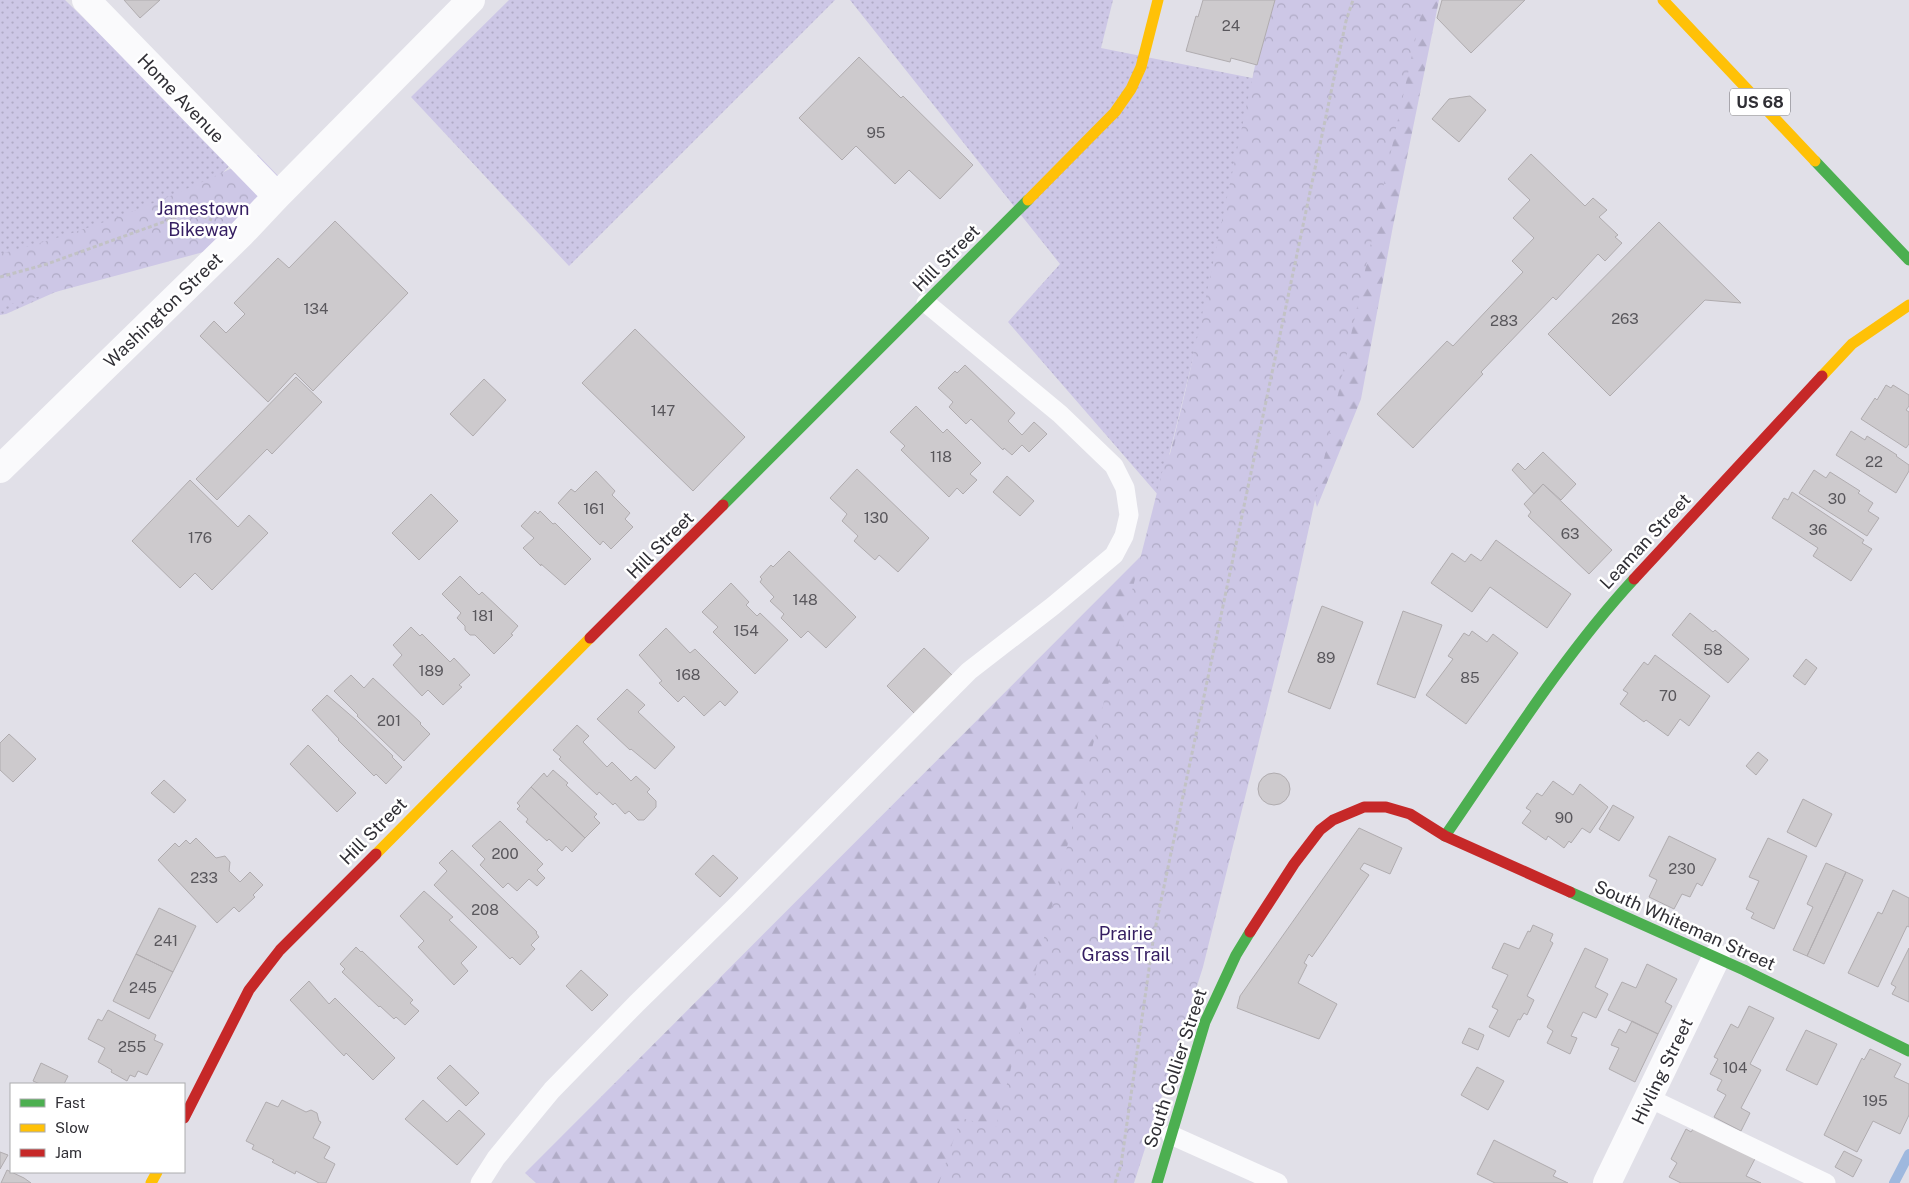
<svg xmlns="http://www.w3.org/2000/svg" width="1909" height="1183" font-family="'Public Sans',sans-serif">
<defs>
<pattern id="grass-dots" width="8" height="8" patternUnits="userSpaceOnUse" patternTransform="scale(1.25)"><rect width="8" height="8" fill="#cdc7e6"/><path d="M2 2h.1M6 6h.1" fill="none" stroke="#b0abc6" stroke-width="1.8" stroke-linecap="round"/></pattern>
<pattern id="forest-firs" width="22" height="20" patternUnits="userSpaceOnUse" patternTransform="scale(1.25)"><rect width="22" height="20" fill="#cdc7e6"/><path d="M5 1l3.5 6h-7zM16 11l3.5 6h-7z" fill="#b0abc6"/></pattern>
<pattern id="park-crowns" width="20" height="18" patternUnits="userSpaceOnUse" patternTransform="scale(1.25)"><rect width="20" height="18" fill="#cdc7e6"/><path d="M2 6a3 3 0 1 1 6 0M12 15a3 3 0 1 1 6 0" fill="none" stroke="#b0abc6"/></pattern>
</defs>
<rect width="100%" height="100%" fill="#e1e0e8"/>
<path fill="url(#grass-dots)" d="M0 0H65L232 163 152 249 6 314 0 315Z
M509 0H835L569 266 411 97Z
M850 0H1113L1101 48 1262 80 1159 496 1008 322 1060 264Z"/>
<path fill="url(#forest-firs)" d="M1282 0H1439L1393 226 1361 399 1317 507 1264 305 1029 1183H536L525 1173 1146 551Z"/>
<path fill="url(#park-crowns)" d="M1269 0H1424L1288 624 1203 967 1134 1183H939L961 1118 996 1127 1167 453 1172 456Z
M258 155 287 185 222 247 0 307V254C90 231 176 197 258 155Z"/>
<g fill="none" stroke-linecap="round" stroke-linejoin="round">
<path stroke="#9eb8de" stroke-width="10" d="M1894 1183 1909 1154"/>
</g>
<path fill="#cdcacd" stroke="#b0acaf" d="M124 0H160L140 18Z
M1203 0H1275L1257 65 1231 58 1230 62 1186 51 1196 16 1198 17Z
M1442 0H1525L1471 53 1437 18Z
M859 57 901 98 903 96 973 165 940 199 909 170 895 184 856 146 842 160 799 118Z
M1470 96 1486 110 1459 142 1432 119 1449 99Z
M1531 154 1585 206 1593 198 1607 210 1599 217 1618 235 1615 237 1622 243 1605 261 1598 254 1556 300 1553 297 1481 372 1483 374 1413 448 1377 414 1447 341 1453 346 1523 272 1512 261 1534 238 1513 218 1530 200 1508 179Z
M335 221 408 293 313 391 295 373 268 402 200 336 214 321 226 333 245 314 234 303 278 258 289 268Z
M1659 222 1741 303 1705 300 1610 396 1548 334Z
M635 329 745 437 693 491 582 383Z
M965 365 1015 413 1008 421 1022 435 1034 422 1047 434 1029 452 1022 445 1012 455 1004 448 1003 450 971 419 966 424 949 407 953 402 938 388 955 371 957 373Z
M296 377 322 402 272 454 267 449 217 500 196 479Z
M484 379 506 400 473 436 450 414Z
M1886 385 1891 388 1893 385 1909 395V406L1906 410 1909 412V444L1906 448 1861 419 1875 398 1877 400Z
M916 406 943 433 947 429 981 463 970 474 977 480 963 494 957 488 949 497 901 450 905 446 890 432Z
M1851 431 1865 440 1867 436 1897 455 1896 456 1909 465V471L1896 493 1836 455Z
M1543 452 1576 484 1561 500 1543 484 1534 494 1512 470 1518 463 1525 470Z
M857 469 929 538 898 572 879 555 875 560 854 541 858 536 842 521 847 514 830 498Z
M1814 470 1826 478 1830 472 1860 491 1858 493 1873 503 1868 511 1879 518 1867 536 1799 493Z
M596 471 615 491 612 495 630 513 625 519 633 527 611 549 603 541 600 545 558 503 571 489 575 492Z
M1007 476 1034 501 1020 516 993 492Z
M190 480 238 527 249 515 268 533 212 590 195 573 180 588 132 541Z
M1543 484 1612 550 1589 574 1528 516 1531 512 1524 504Z
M1792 492 1864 540 1862 543 1872 549 1851 581 1813 556 1818 548 1772 518 1784 498 1788 500Z
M431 494 458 521 419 560 392 533Z
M535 511 538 514 540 511 553 524 555 523 591 559 565 585 541 564V566L523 548 534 538 521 526Z
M1496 540 1571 594 1547 628 1490 587 1472 612 1431 583 1452 553 1465 562 1471 554 1481 561Z
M789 551 856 617 826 648 808 631 801 638 781 618 784 614 770 601 774 597 760 582 762 579 760 577 771 565 773 567Z
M460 576 479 595 482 592 518 626 511 634 513 635 494 654 475 635H470L465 630V626L457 618 461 613 442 594Z
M731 583 749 602 746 605 757 616 760 613 788 640 755 674 713 632 718 627 702 612Z
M1322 606 1363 622 1330 709 1288 692Z
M1403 611 1442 625 1415 698 1377 684Z
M1690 613 1713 632 1715 630 1749 659 1728 683 1672 635Z
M411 627 420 636 422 634 450 662 454 658 470 675 459 685 462 687 443 705 428 690 422 696 393 665 402 655 393 645Z
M666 628 690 653 695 649 738 692 725 706 720 701 704 716 684 696 678 702 659 683 662 681 639 655Z
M1472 631 1487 642 1493 634 1518 653 1466 724 1426 695 1453 659 1448 656 1464 633 1469 636Z
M924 648 954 677 917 716 887 686Z
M1655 655 1710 696 1689 726 1680 719 1668 736 1646 720 1644 722 1620 704 1628 693 1623 690 1644 662 1648 665Z
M1806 659 1817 668 1805 685 1793 676Z
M351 675 364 688 373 678 421 723 420 724 430 734 404 761 357 716 358 715 334 691Z
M627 689 645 705 638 712 675 747 655 769 631 749 630 750 597 719Z
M327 695 356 720 393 756 392 757 402 767 386 784 376 774 374 776 338 740 339 739 312 710Z
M577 725 589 736 583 742 607 767 612 762 631 781 636 776 650 789 647 792 656 801V807L644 820H638L629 811 625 814 615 803 613 805 599 792 597 795 559 759 561 757 553 750Z
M9 734 36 759 13 782 0 770V743Z
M308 745 356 793 337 812 290 764Z
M1758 752 1768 760 1756 775 1746 766Z
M553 770 568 783 566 785 597 814 594 817 600 823 585 838 531 787 544 773 547 777Z
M1258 789a16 16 0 1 1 32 0a16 16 0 1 1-32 0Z
M164 780 186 800 174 813 151 793Z
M1553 781 1573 795 1580 784 1608 807 1590 833 1582 828 1571 843 1569 841 1564 848 1548 836 1546 840 1522 823 1531 811 1526 808 1537 793 1542 796Z
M531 787 585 838 572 852 566 846 562 851 549 839 547 841 526 822 528 819 517 809 520 806 517 803Z
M1803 799 1832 814 1816 847 1787 832Z
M1613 805 1634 817 1619 841 1599 829Z
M500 821 543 864 537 870 545 878 537 886 529 879 517 891 508 883 503 888 480 865 485 859 472 846Z
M1359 828 1402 848 1390 874 1364 863 1360 869 1369 875 1312 957 1309 954 1304 963 1307 965 1298 983 1337 1004 1319 1039 1237 1008 1240 996Z
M1669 836 1716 859 1702 886 1697 883 1690 897 1682 894 1674 909 1649 897 1657 880 1649 876Z
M196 838 216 858 225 856 230 862 229 871 240 882 250 872 263 885 253 895 255 897 239 912 234 907 217 923 158 860 175 843 179 847 186 840 190 844Z
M1768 838 1807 856 1774 929 1751 918 1754 913 1746 909 1759 881 1749 877Z
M452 850 537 932 536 933 539 937 531 945 535 949 520 965 512 957 510 959 434 885 447 871 439 863Z
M713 855 738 878 720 897 695 874Z
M1826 863 1846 872 1807 956 1793 950 1813 907 1807 904Z
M1846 872 1863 880 1824 964 1807 956Z
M1893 890 1909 898V927L1907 926 1878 987 1848 973 1878 912 1882 914Z
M424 891 453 917 449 920 477 947 461 963 468 971 454 985 418 947 424 941 400 916Z
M159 908 196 926 173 972 136 954Z
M1533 925 1553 934 1550 941 1553 943 1527 996 1534 1000 1527 1015 1524 1013 1520 1020 1518 1019 1509 1037 1489 1027 1498 1010 1492 1007 1508 975 1492 968 1504 943 1519 949 1528 931 1530 932Z
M356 947 361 952 362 951 413 1000 410 1003 419 1011 405 1025 396 1017 394 1019 380 1006 379 1007 342 972 345 969 340 964Z
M1585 948 1608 959 1595 987 1608 994 1596 1018 1583 1012 1571 1036 1577 1038 1570 1054 1547 1043 1553 1031 1547 1027Z
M1909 948V1002L1892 994 1896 987 1891 984Z
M136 954 173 972 149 1019 113 1001Z
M1647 964 1677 979 1665 1002 1672 1006 1658 1034 1608 1010 1622 982 1636 988Z
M581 970 608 995 592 1011 566 986Z
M309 981 329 1004 335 998 395 1058 373 1080 346 1053 344 1056 290 1000Z
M1749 1006 1774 1018 1750 1064 1761 1070 1741 1108 1750 1113 1741 1131 1714 1117 1726 1095 1717 1090 1722 1080 1710 1074 1718 1059 1714 1057 1731 1024 1738 1028Z
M108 1010 156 1035 154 1040 163 1044 147 1075 138 1071 135 1077 130 1075 127 1081 111 1072 112 1070 98 1062 105 1048 88 1039 98 1019 102 1021Z
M1632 1021 1658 1034 1635 1082 1609 1069 1619 1048 1611 1045 1619 1029 1626 1033Z
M1469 1028 1484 1035 1478 1050 1462 1043Z
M1806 1030 1837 1044 1817 1085 1786 1070Z
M1870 1049 1901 1064 1894 1077 1909 1084V1115L1900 1134 1873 1121 1857 1152 1824 1135 1862 1058 1864 1060Z
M41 1063 68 1076 64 1084H40L33 1081Z
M450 1065 479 1093 466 1106 437 1078Z
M1477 1067 1504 1081 1488 1110 1461 1095Z
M282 1100 306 1112 311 1110 317 1113 319 1121 321 1122 313 1138 330 1147 324 1158 335 1164 326 1183H319L296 1171 295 1174 272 1162 274 1160 252 1149 254 1145 246 1141 266 1102 278 1107Z
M423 1100 447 1122 459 1110 485 1134 457 1165 405 1119Z
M1696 1125 1757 1155 1746 1176 1761 1183H1681L1669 1177 1677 1163 1671 1159 1686 1129 1691 1132Z
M1494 1140 1556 1171 1553 1176 1568 1183H1495L1477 1174Z
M1844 1151 1862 1160 1853 1177 1835 1167Z
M0 1152 8 1155 0 1169Z
M7 1170 24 1178 31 1183H1Z"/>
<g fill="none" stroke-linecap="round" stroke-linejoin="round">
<path stroke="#c2c2c5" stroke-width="3" stroke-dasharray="4 2.5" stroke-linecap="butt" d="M0 277 47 264 191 212 212 220
M1115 1183 1121 1165 1154 934 1346 21 1353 0"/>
<path stroke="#fafafc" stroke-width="19" d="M1649 1098 1826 1183
M1171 1135 1278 1183
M480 1183 496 1158 552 1090 637 1003 737 905 969 671 1053 606 1114 555 1124 536 1129 515 1125 488 1114 466 1060 414 926 303"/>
<path stroke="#fafafc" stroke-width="28" d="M86 0 277 196
M0 469 242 233 277 196 471 0
M1607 1183 1716 958"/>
<path stroke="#4caf50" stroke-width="11" d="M1815 161 1909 260
M723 505 1028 200
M1445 836C1505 749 1563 656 1634 579
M1570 892 1744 970 1909 1051
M1157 1183 1205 1022 1236 955 1250 932"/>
<path stroke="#ffc107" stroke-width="11" d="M1663 0 1815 161
M1028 200 1115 112 1131 89 1141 67 1158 0
M1822 376 1852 344 1909 305
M376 854 590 638
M151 1183 157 1172"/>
<path stroke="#c62828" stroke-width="11" d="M1634 579 1822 376
M590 638 723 505
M1250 932 1294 864 1320 830 1333 820 1364 807H1386L1410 814 1445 836 1570 892
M184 1118 249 990 280 950 376 854"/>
</g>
<g text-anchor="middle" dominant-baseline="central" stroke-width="5" stroke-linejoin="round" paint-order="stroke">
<g font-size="15" fill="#59575c">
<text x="1231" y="25">24</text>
<text x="876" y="132">95</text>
<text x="316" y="308">134</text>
<text x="1625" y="318">263</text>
<text x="1504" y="320">283</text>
<text x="663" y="410">147</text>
<text x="941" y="456">118</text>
<text x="1874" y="461">22</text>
<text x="1837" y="498">30</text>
<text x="594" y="508">161</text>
<text x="876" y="517">130</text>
<text x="1818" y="529">36</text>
<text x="1570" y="533">63</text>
<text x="200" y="537">176</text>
<text x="805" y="599">148</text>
<text x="483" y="615">181</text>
<text x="746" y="630">154</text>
<text x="1713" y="649">58</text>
<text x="1326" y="657">89</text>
<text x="431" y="670">189</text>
<text x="688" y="674">168</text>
<text x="1470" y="677">85</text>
<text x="1668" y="695">70</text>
<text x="389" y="720">201</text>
<text x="1564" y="817">90</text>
<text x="505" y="853">200</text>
<text x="1682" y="868">230</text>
<text x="204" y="877">233</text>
<text x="485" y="909">208</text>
<text x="166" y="940">241</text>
<text x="143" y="987">245</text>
<text x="132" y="1046">255</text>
<text x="1735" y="1067">104</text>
<text x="1875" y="1100">195</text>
</g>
<rect fill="#fff" stroke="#6e6d72" stroke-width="1" x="1730" y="88.5" width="60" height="27" rx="4"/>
<g font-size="16" font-weight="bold" fill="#302f35">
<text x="1760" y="102">US 68</text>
</g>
<g font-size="18" fill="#302f35" stroke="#fff">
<text transform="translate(181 98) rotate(46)">Home Avenue</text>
<text transform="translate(946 258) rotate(-45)">Hill Street</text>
<text transform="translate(163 310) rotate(-44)">Washington Street</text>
<text transform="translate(1645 541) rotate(-47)">Leaman Street</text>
<text transform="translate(660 545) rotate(-45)">Hill Street</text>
<text transform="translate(373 831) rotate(-45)">Hill Street</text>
<text transform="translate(1685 925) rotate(24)">South Whiteman Street</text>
<text transform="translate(1175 1068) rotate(-72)">South Collier Street</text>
<text transform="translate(1662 1071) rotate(-64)">Hivling Street</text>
</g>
<g font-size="18" fill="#351e62" stroke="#fff">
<text x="203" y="208">Jamestown<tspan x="203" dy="21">Bikeway</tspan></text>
<text x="1126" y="933">Prairie<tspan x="1126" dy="21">Grass Trail</tspan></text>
</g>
</g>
<rect x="10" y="1083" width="175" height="90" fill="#ffffff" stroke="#acacae"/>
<rect x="20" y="1099" width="25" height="8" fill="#4caf50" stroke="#acacae"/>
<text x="55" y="1108" font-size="15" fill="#302f35">Fast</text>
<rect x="20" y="1124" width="25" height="8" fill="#ffc107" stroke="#acacae"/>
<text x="55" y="1133" font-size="15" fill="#302f35">Slow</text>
<rect x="20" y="1149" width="25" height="8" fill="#c62828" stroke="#acacae"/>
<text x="55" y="1158" font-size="15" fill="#302f35">Jam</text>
</svg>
